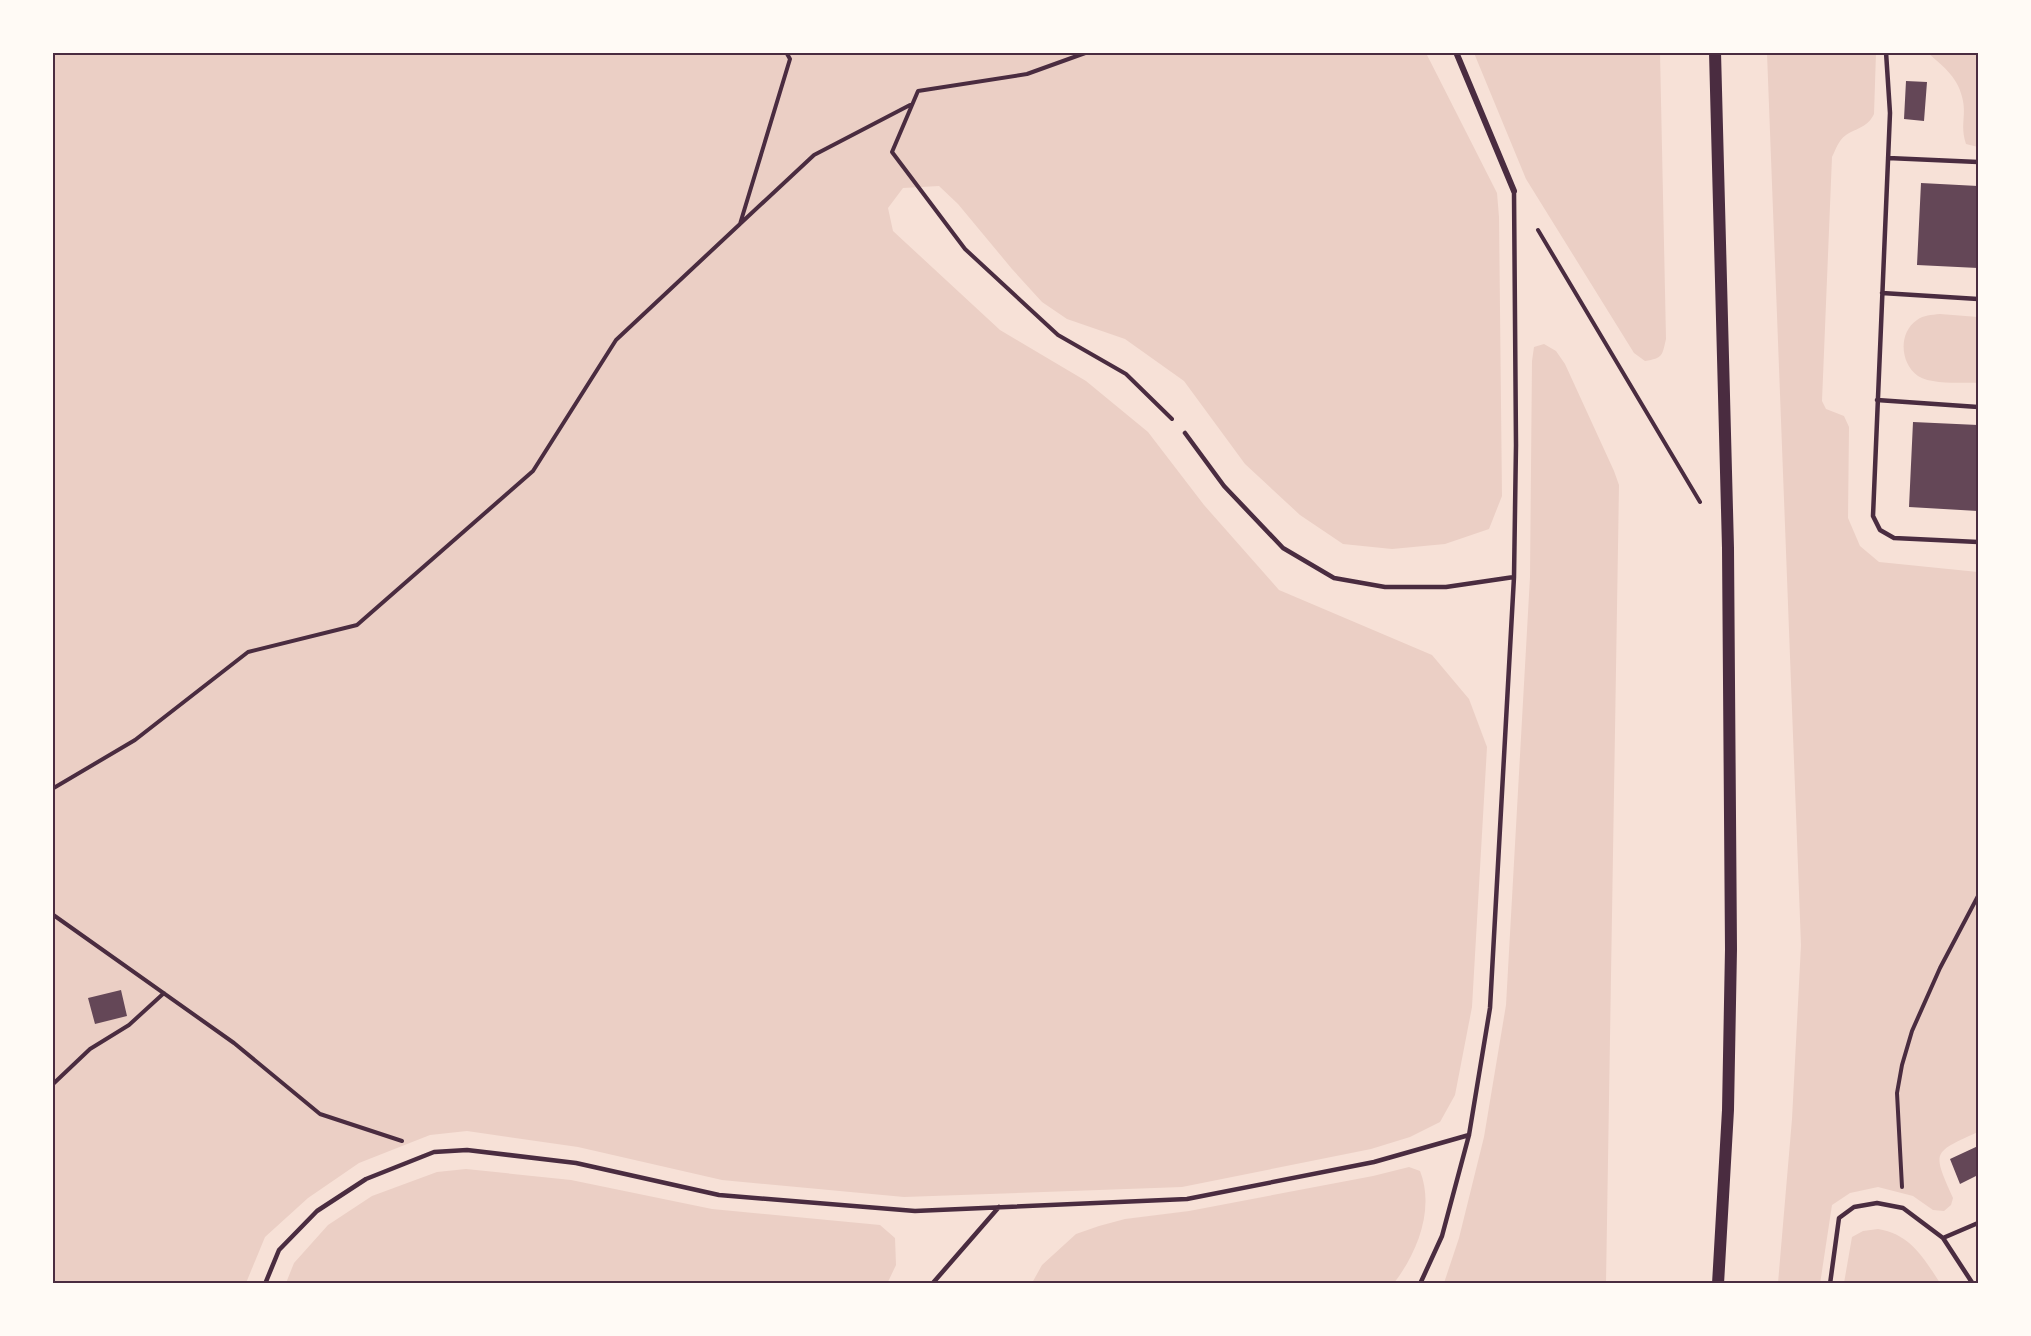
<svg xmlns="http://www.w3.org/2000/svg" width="2031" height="1336" font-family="'Exo 2',sans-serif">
<rect width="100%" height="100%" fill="#f7e1d7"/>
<path fill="#ebcfc5" d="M52 53H1426L1497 193 1499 217 1502 496 1489 529 1445 544 1392 549 1343 544 1300 515 1245 464 1184 381 1125 339 1067 319 1042 302 1012 269 958 204 939 186 903 188 888 208 893 231 1000 330 1086 381 1148 432 1204 505 1279 590 1432 655 1469 699 1487 747 1472 1007 1455 1095 1440 1122 1410 1137 1371 1149 1182 1187 904 1197 722 1180 578 1147 467 1131 430 1135 359 1163 308 1198 265 1237 246 1283H53Z
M1474 53H1660L1666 339C1662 356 1663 358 1645 361L1634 353 1526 179Z
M1767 53H1876L1874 114C1868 127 1857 128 1846 135 1838 141 1836 149 1832 157L1822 401 1826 409 1844 416 1849 427 1848 518 1860 546 1879 562 1978 572V1132C1932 1153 1932 1151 1953 1198L1951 1205 1944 1211 1933 1210 1913 1196 1878 1187 1850 1193 1832 1205 1820 1284 1778 1283 1792 1119 1801 945Z
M1928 53H1978V147L1966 144C1960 126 1966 117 1963 101 1959 78 1944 67 1928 53Z
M1940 314 1978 317V383C1962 382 1932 385 1918 376 1900 363 1898 333 1917 320 1924 315 1931 315 1940 314Z
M1544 344 1556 351 1565 364 1614 471 1619 485 1606 1283H1444L1459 1238 1484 1137 1506 1005 1530 577 1532 361 1534 347Z
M1409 1167 1420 1171C1435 1209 1417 1253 1394 1283H1032L1042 1265 1076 1234 1099 1226 1125 1219 1189 1211 1373 1176Z
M466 1169 571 1180 712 1209 880 1225 895 1238 896 1265 887 1284 286 1283 294 1263 328 1225 372 1196 437 1172Z
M1878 1229C1910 1234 1924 1258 1940 1283H1844L1852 1237 1863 1231Z"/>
<path fill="#644757" d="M1906 81 1927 82 1924 121 1904 119Z
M1921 183 1978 186V268L1917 265Z
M1913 422 1978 425V511L1909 507Z
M121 990 127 1016 95 1024 88 998Z
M1978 1146V1175L1960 1184 1950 1159Z"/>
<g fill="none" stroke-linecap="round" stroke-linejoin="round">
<path stroke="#4a2c40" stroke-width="4" d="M1088 52 1027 74 918 91 892 152 965 249 1058 335 1126 374 1172 419
M741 223 814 155 910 105
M1538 230 1700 502
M52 789 135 740 248 652 357 625 533 471 616 340 740 224 790 59 786 52
M52 914 234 1043 320 1114 402 1141
M52 1085 90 1049 129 1025 164 993
M1902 1187 1897 1093 1902 1065 1912 1031 1940 968 1978 896"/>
<path stroke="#4a2c40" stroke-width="4.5" d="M1886 52 1890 113 1873 516 1880 530 1894 538 1978 542
M1888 158 1978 162
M1882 293 1978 299
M1877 400 1978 407
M1185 433 1224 486 1283 548 1334 578 1385 587H1446L1514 577
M1943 1238 1978 1223
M265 1284 279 1250 317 1211 366 1179 434 1152 467 1150 576 1163 719 1195 915 1211 1187 1199 1374 1162 1469 1135
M932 1284 999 1207
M1420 1284 1442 1236 1469 1135 1490 1008 1514 577 1516 445 1514 191
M1830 1284 1839 1218 1854 1207 1877 1203 1903 1208 1943 1238 1973 1284"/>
<path stroke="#4a2c40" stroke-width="6" d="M1456 52 1514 191"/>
<path stroke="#4a2c40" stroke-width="12" d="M1715 52 1728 548 1731 949 1728 1110 1718 1284"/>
</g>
<rect width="2031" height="1336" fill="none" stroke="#fffaf5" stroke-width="108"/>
<rect x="54" y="54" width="1923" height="1228" fill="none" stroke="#4a2c40" stroke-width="2"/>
</svg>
